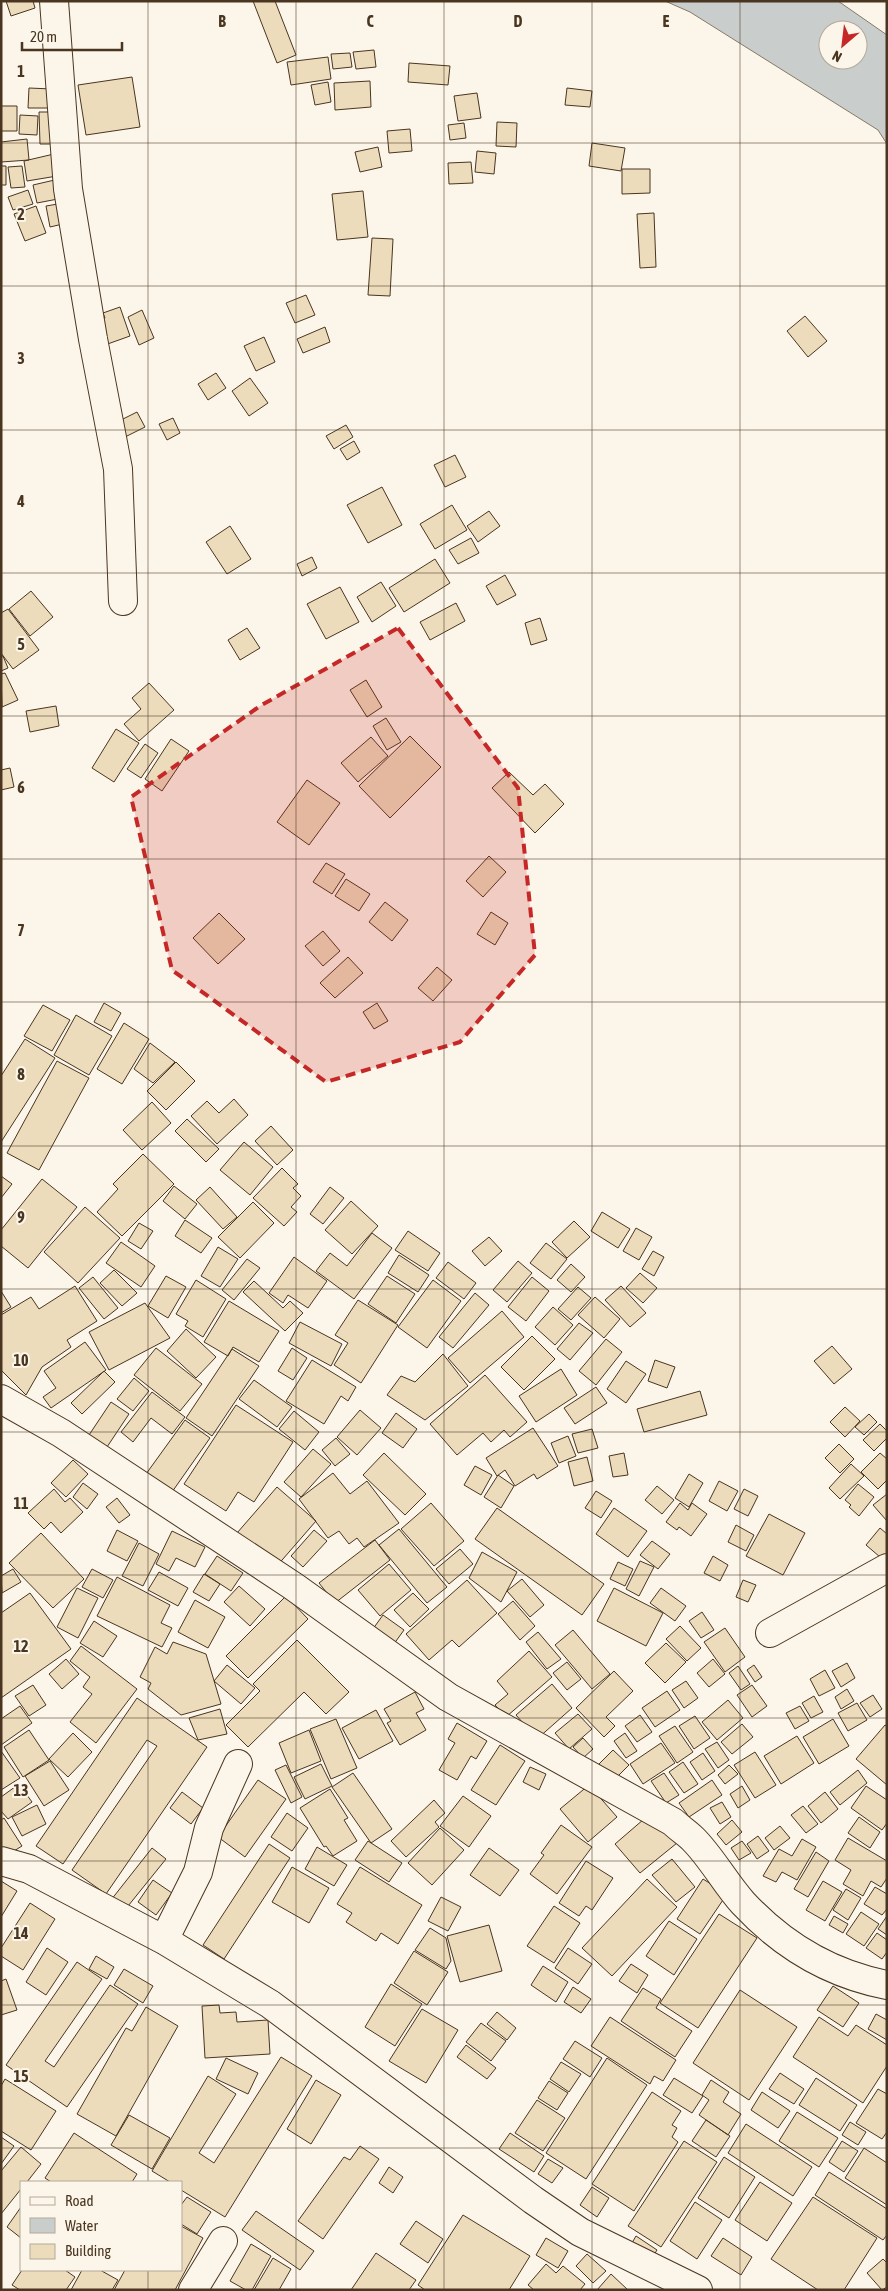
<svg xmlns="http://www.w3.org/2000/svg" width="888" height="2291" font-family="'Asap Condensed',sans-serif">
<rect width="100%" height="100%" fill="#fbf6e9"/>
<path fill="#c9cecd" stroke="#887966" fill-rule="evenodd" d="M665 1H838L887 35V144L878 130 690 12ZM828 30H858V60H828Z"/>
<path fill="#ecdcbc" stroke="#4a3520" d="M6 1H33L35 8 11 16Z
M253 1H275L296 55 277 63Z
M374 50 376 67 356 69 353 52Z
M350 53 352 67 333 69 331 54Z
M328 57 331 79 291 85 287 62Z
M409 63 450 66 448 85 408 82Z
M132 77 140 127 86 135 78 85Z
M370 81 371 107 335 110 334 83Z
M328 82 331 102 315 105 311 85Z
M29 88 52 89V108H28Z
M567 88 592 91 590 107 565 105Z
M477 93 481 118 458 121 454 96Z
M1 106H17V131H1Z
M39 112H55L56 144H40Z
M20 115 38 116 37 135 19 134Z
M497 122 517 123 516 147 496 146Z
M464 123 466 138 450 140 448 125Z
M410 129 412 151 389 153 387 131Z
M27 139 29 160 1 162V142Z
M592 143 625 148 621 171 589 166Z
M378 147 382 167 360 172 355 152Z
M477 151 496 153 494 174 475 172Z
M54 154 57 176 27 181 24 161Z
M471 162 473 183 449 184 448 163Z
M1 166H6V185H1Z
M22 166 25 187 11 188 8 167Z
M622 169H650V193L622 194Z
M59 179 63 198 37 203 33 185Z
M28 190 33 204 13 210 8 197Z
M363 191 368 237 337 240 332 194Z
M64 203 67 223 50 227 46 206Z
M36 206 46 233 25 241 14 214Z
M654 213 656 267 640 268 637 214Z
M372 238 393 239 390 296 368 295Z
M306 295 315 315 295 323 286 303Z
M120 307 130 336 102 346 94 322 105 318 103 313Z
M142 310 154 338 139 345 128 317Z
M805 316 827 341 808 357 787 331Z
M325 327 330 342 303 353 297 339Z
M264 337 275 362 256 371 244 346Z
M216 373 226 388 208 400 198 384Z
M250 378 268 403 249 416 232 391Z
M137 412 145 427 121 439 113 424Z
M173 418 180 433 167 440 159 424Z
M346 425 353 437 334 449 326 436Z
M354 441 360 452 347 460 340 449Z
M455 455 466 477 445 487 434 465Z
M382 487 402 525 368 543 347 505Z
M452 505 467 530 435 549 420 524Z
M489 511 500 526 478 542 467 526Z
M230 526 251 559 227 574 206 542Z
M471 538 479 553 458 564 449 550Z
M312 557 317 568 302 576 297 564Z
M435 559 450 583 404 612 389 588Z
M505 575 516 595 497 605 486 586Z
M381 582 396 606 372 622 357 597Z
M340 587 359 622 326 639 307 604Z
M31 591 53 617 30 636 9 609Z
M456 603 465 621 430 640 420 622Z
M8 609 39 650 13 669 1 653V613Z
M540 618 547 640 531 645 525 623Z
M247 628 260 648 240 660 228 640Z
M1 656H3L8 668 1 671Z
M5 673 18 700 2 707 1 674Z
M366 680 382 707 367 717 350 690Z
M149 683 174 710 139 741 124 724 141 709 132 698Z
M56 706 59 726 30 732 26 711Z
M386 718 401 742 387 750 373 726Z
M116 729 139 743 114 782 92 768Z
M410 736 441 767 390 818 359 786Z
M371 737 388 756 358 782 341 763Z
M171 739 189 751 162 791 145 779Z
M145 744 158 753 141 778 127 769Z
M10 768 14 787 1 790V770Z
M509 772 533 795 545 784 564 804 535 833 492 788Z
M307 780 340 803 309 845 277 822Z
M489 856 506 872 483 897 466 881Z
M326 863 345 874 332 894 313 882Z
M346 879 370 894 359 911 335 896Z
M385 902 408 920 392 941 369 922Z
M491 912 508 923 495 945 477 934Z
M219 913 245 939 218 964 193 938Z
M323 931 340 951 323 966 305 946Z
M348 957 363 973 335 998 320 983Z
M437 967 452 980 433 1001 418 988Z
M104 1003 121 1013 111 1031 94 1022Z
M377 1003 388 1021 374 1029 363 1012Z
M43 1005 70 1020 52 1051 24 1036Z
M76 1015 112 1036 89 1075 54 1055Z
M124 1023 149 1039 122 1084 97 1069Z
M25 1039 55 1058 1 1142V1076Z
M150 1043 175 1062 153 1083 134 1069Z
M57 1061 89 1078 39 1170 7 1153Z
M176 1062 195 1081 166 1110 147 1091Z
M234 1099 248 1115 217 1144 191 1116 207 1101 219 1113Z
M152 1102 171 1123 142 1150 123 1130Z
M187 1119 219 1149 206 1162 175 1131Z
M271 1126 293 1150 277 1165 255 1141Z
M244 1142 273 1167 250 1195 220 1170Z
M143 1154 174 1184 122 1236 97 1212 118 1189 113 1184Z
M282 1168 298 1184 293 1188 301 1196 291 1207 297 1212 284 1226 253 1198Z
M1 1176 12 1184 1 1198Z
M42 1179 77 1207 28 1268 1 1246V1230Z
M174 1186 197 1204 185 1219 163 1201Z
M210 1187 237 1217 223 1229 196 1200Z
M330 1187 344 1198 323 1224 310 1214Z
M351 1201 378 1226 352 1254 325 1230Z
M253 1202 274 1223 240 1258 218 1237Z
M85 1207 120 1238 78 1283 44 1252Z
M602 1212 630 1229 618 1248 591 1231Z
M185 1220 212 1238 201 1253 175 1236Z
M574 1221 590 1237 567 1258 552 1242Z
M139 1223 153 1231 141 1249 128 1241Z
M636 1228 652 1237 639 1260 623 1251Z
M408 1231 440 1253 428 1271 395 1250Z
M372 1233 392 1248 354 1299 316 1271 330 1253 347 1266Z
M489 1237 502 1251 485 1266 472 1251Z
M121 1242 155 1266 141 1287 106 1263Z
M546 1243 567 1259 551 1279 530 1263Z
M218 1247 238 1259 220 1287 201 1276Z
M653 1251 664 1257 654 1276 642 1269Z
M399 1255 429 1275 418 1292 388 1273Z
M294 1257 327 1281 308 1308 288 1295 283 1303 269 1293Z
M247 1259 260 1268 234 1300 222 1290Z
M518 1261 532 1273 507 1302 493 1290Z
M448 1262 476 1283 464 1299 436 1278Z
M571 1264 585 1277 571 1292 557 1280Z
M114 1270 137 1293 122 1306 100 1283Z
M640 1273 657 1288 643 1303 626 1288Z
M166 1276 186 1287 168 1318 148 1306Z
M387 1276 415 1294 396 1323 368 1304Z
M93 1277 118 1308 104 1319 79 1288Z
M532 1277 549 1291 526 1321 508 1307Z
M196 1280 226 1299 203 1337 185 1326 188 1321 176 1314Z
M433 1280 461 1301 427 1348 398 1327Z
M254 1281 283 1308 290 1301 303 1313 285 1331 243 1292Z
M75 1286 97 1321 67 1340 71 1347 42 1367 26 1395 1 1370V1315L31 1297 39 1309Z
M621 1286 646 1313 630 1327 605 1300Z
M578 1287 591 1298 571 1320 558 1309Z
M1 1291 11 1307 1 1313Z
M475 1293 489 1305 453 1348 439 1337Z
M595 1297 620 1319 604 1338 578 1315Z
M358 1300 398 1325 361 1383 334 1365 348 1343 335 1335Z
M229 1301 279 1331 259 1362 233 1347 228 1356 204 1342Z
M145 1303 170 1338 109 1370 89 1332Z
M553 1307 573 1325 555 1345 535 1327Z
M502 1311 524 1337 470 1383 448 1358Z
M300 1322 342 1344 331 1366 289 1343Z
M579 1323 593 1333 570 1360 557 1349Z
M186 1329 216 1357 196 1378 167 1351Z
M532 1336 555 1359 524 1390 501 1367Z
M606 1339 622 1352 596 1385 579 1371Z
M85 1342 106 1370 51 1408 43 1397 56 1388 44 1371Z
M832 1346 852 1369 834 1384 814 1361Z
M156 1348 202 1384 180 1411 134 1375Z
M292 1348 307 1358 293 1380 278 1371Z
M232 1349 259 1366 212 1436 186 1418Z
M443 1354 468 1386 425 1420 387 1395 401 1376 415 1382Z
M312 1360 356 1387 348 1401 341 1396 324 1424 286 1401Z
M655 1360 675 1367 667 1388 648 1381Z
M626 1361 646 1374 626 1403 607 1389Z
M561 1369 577 1395 536 1422 519 1396Z
M104 1371 115 1382 82 1414 71 1403Z
M485 1375 527 1422 510 1437 504 1430 491 1442 483 1433 457 1455 430 1424Z
M134 1378 149 1391 133 1411 117 1399Z
M254 1380 292 1407 277 1427 239 1399Z
M596 1387 607 1403 575 1424 564 1408Z
M700 1391 707 1415 644 1432 637 1409Z
M152 1392 185 1417 172 1434 151 1418 133 1442 121 1432Z
M111 1402 129 1414 107 1447 89 1435Z
M236 1405 293 1442 254 1502 238 1492 226 1511 184 1484Z
M845 1407 860 1421 845 1437 830 1422Z
M360 1410 381 1428 357 1455 337 1437Z
M294 1411 319 1432 305 1450 279 1429Z
M396 1413 417 1429 403 1448 382 1433Z
M869 1414 877 1422 864 1435 855 1427Z
M185 1420 210 1438 172 1492 146 1474Z
M880 1424 887 1431V1438L874 1451 863 1440Z
M533 1428 558 1466 537 1479 534 1474 515 1486 505 1470 497 1476 486 1458Z
M592 1429 598 1448 578 1453 572 1434Z
M568 1436 576 1456 559 1463 551 1443Z
M336 1438 350 1454 335 1466 322 1450Z
M839 1444 854 1459 840 1473 825 1458Z
M313 1449 331 1464 301 1497 284 1482Z
M384 1453 426 1494 405 1515 363 1475Z
M624 1453 628 1475 613 1477 609 1456Z
M880 1453 887 1459V1480L878 1489 861 1472Z
M587 1457 593 1481 574 1486 568 1462Z
M73 1460 88 1474 66 1497 51 1483Z
M851 1464 864 1476 840 1499 829 1488Z
M475 1466 492 1475 481 1495 464 1485Z
M333 1473 350 1494 367 1481 399 1523 364 1547 357 1538 349 1544 339 1531 328 1538 299 1499Z
M689 1474 703 1483 689 1507 675 1498Z
M498 1475 514 1486 501 1508 484 1497Z
M719 1481 738 1491 727 1511 709 1501Z
M83 1483 98 1494 87 1509 73 1497Z
M858 1484 874 1497 859 1516 849 1507 851 1505 845 1500Z
M657 1486 674 1500 662 1514 645 1500Z
M277 1487 316 1521 276 1567 237 1533Z
M54 1489 65 1502 70 1498 83 1512 61 1533 51 1522 44 1529 28 1513Z
M744 1489 758 1496 748 1516 734 1509Z
M596 1491 612 1501 601 1518 585 1508Z
M887 1494V1521L873 1505Z
M117 1498 130 1515 119 1523 106 1507Z
M431 1503 464 1541 434 1566 401 1529Z
M680 1503 688 1510 692 1503 707 1514 691 1536 679 1527 677 1530 666 1522Z
M497 1508 604 1584 582 1615 475 1539Z
M614 1508 647 1531 628 1557 596 1534Z
M769 1514 805 1533 783 1575 746 1556Z
M736 1525 754 1535 746 1551 728 1542Z
M880 1528 887 1534V1563L866 1545Z
M399 1529 447 1587 427 1603 379 1545Z
M117 1530 138 1541 127 1561 107 1551Z
M314 1530 327 1541 303 1567 291 1556Z
M172 1531 205 1547 195 1567 176 1558 169 1571 156 1564Z
M41 1533 84 1579 53 1608 9 1563Z
M375 1540 390 1560 335 1603 319 1583Z
M652 1541 670 1554 658 1569 640 1555Z
M139 1543 159 1554 143 1586 122 1576Z
M460 1549 473 1564 449 1584 436 1569Z
M482 1552 517 1572 501 1602 469 1578Z
M217 1556 243 1573 231 1591 205 1574Z
M713 1556 728 1565 720 1581 704 1573Z
M640 1561 654 1567 639 1596 626 1589Z
M618 1562 633 1569 625 1586 610 1579Z
M389 1564 411 1590 380 1616 358 1590Z
M13 1569 21 1582 2 1593 1 1576Z
M92 1569 113 1580 103 1598 82 1587Z
M159 1572 188 1588 178 1606 148 1590Z
M204 1574 220 1584 209 1601 193 1592Z
M117 1577 170 1605 161 1623 172 1628 162 1647 97 1616Z
M522 1579 544 1605 530 1617 507 1591Z
M467 1580 497 1613 459 1647 452 1640 429 1660 406 1634Z
M743 1580 756 1585 748 1602 736 1597Z
M239 1586 265 1609 250 1626 224 1602Z
M77 1588 98 1598 78 1638 57 1627Z
M614 1588 663 1613 646 1646 597 1621Z
M661 1588 686 1606 675 1621 650 1603Z
M30 1593 71 1649 1 1698V1613Z
M413 1593 429 1609 410 1627 394 1610Z
M286 1596 308 1619 248 1678 226 1656Z
M195 1600 225 1617 208 1648 178 1632Z
M513 1601 535 1626 520 1640 498 1614Z
M702 1612 714 1630 701 1638 689 1621Z
M383 1615 404 1630 391 1648 370 1633Z
M94 1621 117 1636 103 1657 80 1643Z
M680 1626 701 1648 687 1661 666 1639Z
M725 1628 745 1657 725 1672 704 1642Z
M573 1630 610 1674 592 1689 555 1645Z
M538 1632 561 1659 547 1669 526 1642Z
M297 1640 349 1692 326 1714 304 1692 248 1747 226 1725 260 1691 253 1684Z
M173 1642 206 1654 221 1704 181 1715 148 1689 151 1683 140 1677 155 1647 167 1654Z
M666 1643 686 1662 665 1683 645 1663Z
M81 1646 137 1689 96 1743 70 1722 92 1694 83 1687 90 1677 70 1661Z
M529 1651 552 1677 506 1717 495 1705 508 1694 497 1681Z
M66 1659 79 1674 62 1689 49 1674Z
M713 1659 725 1674 709 1687 697 1673Z
M567 1662 581 1679 567 1690 553 1673Z
M847 1663 855 1678 841 1687 832 1671Z
M227 1665 255 1688 241 1704 214 1681Z
M754 1665 762 1677 755 1682 747 1670Z
M738 1666 750 1684 741 1690 729 1673Z
M825 1670 835 1688 819 1696 810 1679Z
M614 1671 633 1691 606 1717 615 1726 604 1737 576 1708Z
M686 1681 698 1698 684 1708 672 1690Z
M552 1684 572 1708 537 1739 516 1715Z
M33 1685 46 1705 29 1716 15 1696Z
M752 1685 767 1706 752 1717 737 1695Z
M847 1689 854 1701 841 1709 835 1697Z
M667 1691 680 1710 655 1727 642 1708Z
M415 1692 424 1709 416 1713 426 1730 400 1745 387 1723 391 1721 384 1709Z
M873 1695 882 1709 870 1717 860 1703Z
M814 1696 823 1712 811 1718 802 1703Z
M137 1698 207 1747 106 1894 72 1870 157 1746 147 1740 63 1864 36 1846Z
M728 1700 743 1718 717 1740 702 1722Z
M857 1703 867 1720 848 1731 838 1713Z
M20 1706 32 1723 1 1745V1719Z
M800 1706 809 1721 795 1729 786 1713Z
M220 1709 227 1734 198 1740 189 1718Z
M376 1710 393 1741 359 1759 342 1728Z
M578 1714 592 1729 569 1749 555 1733Z
M640 1715 652 1732 637 1742 625 1726Z
M695 1716 710 1738 694 1749 679 1726Z
M336 1719 357 1768 331 1779 310 1729Z
M833 1719 849 1746 819 1764 803 1737Z
M457 1723 487 1741 476 1759 471 1756 457 1780 439 1770 455 1743 448 1739Z
M742 1724 753 1737 732 1754 721 1742Z
M885 1725 887 1726V1785L856 1759Z
M675 1726 693 1752 677 1763 659 1736Z
M29 1730 49 1760 23 1777 4 1747Z
M309 1730 321 1761 291 1773 279 1743Z
M73 1733 92 1752 68 1777 49 1759Z
M625 1733 637 1751 626 1758 614 1741Z
M797 1736 814 1763 781 1784 764 1756Z
M583 1738 593 1749 583 1758 573 1747Z
M717 1742 729 1760 718 1768 705 1749Z
M661 1743 675 1763 643 1784 630 1764Z
M500 1745 525 1761 496 1805 471 1790Z
M613 1750 629 1765 615 1779 599 1764Z
M1 1751 20 1778 1 1790Z
M755 1752 776 1785 755 1798 734 1765Z
M703 1753 715 1771 702 1780 690 1762Z
M50 1761 69 1790 44 1806 25 1776Z
M683 1762 698 1784 684 1793 669 1772Z
M321 1764 332 1786 305 1799 294 1777Z
M286 1765 302 1797 291 1803 275 1770Z
M729 1765 738 1774 725 1784 718 1775Z
M530 1767 546 1774 539 1790 523 1782Z
M858 1770 867 1783 840 1805 830 1792Z
M353 1773 392 1829 371 1843 332 1787Z
M664 1773 679 1795 666 1803 651 1781Z
M258 1780 286 1799 245 1857 218 1837Z
M712 1780 722 1795 689 1817 679 1803Z
M19 1784 32 1802 8 1819 1 1811V1797Z
M589 1785 617 1817 588 1842 560 1809Z
M742 1786 750 1800 738 1808 730 1794Z
M866 1786 887 1800V1823L882 1830 851 1808Z
M330 1789 348 1818 344 1820 357 1841 333 1856 326 1846 324 1847 300 1808Z
M182 1792 203 1808 191 1824 170 1808Z
M825 1792 838 1809 821 1823 808 1806Z
M463 1796 491 1816 469 1847 440 1826Z
M434 1800 445 1813 435 1822 439 1827 406 1857 391 1841Z
M722 1802 731 1817 720 1824 710 1808Z
M37 1805 46 1824 22 1836 12 1817Z
M803 1806 818 1824 806 1833 791 1815Z
M287 1813 308 1828 292 1851 271 1837Z
M651 1813 677 1843 640 1873 615 1844Z
M859 1817 880 1832 870 1848 848 1833Z
M4 1818 22 1846 1 1859V1820Z
M732 1820 742 1832 726 1845 717 1834Z
M561 1825 592 1847 557 1894 530 1874 544 1855 541 1853Z
M780 1826 790 1838 774 1850 765 1838Z
M440 1828 464 1850 432 1885 408 1863Z
M758 1836 769 1851 757 1859 747 1844Z
M848 1838 887 1861V1878L881 1887 871 1881 863 1896 843 1884 851 1870 835 1860Z
M802 1839 816 1847 797 1880 782 1872 776 1882 763 1876 779 1849 792 1856Z
M368 1841 402 1863 389 1882 355 1860Z
M742 1841 751 1853 739 1860 731 1848Z
M269 1844 290 1858 224 1959 203 1945Z
M317 1847 347 1865 334 1886 305 1869Z
M152 1848 166 1859 124 1911 111 1900Z
M489 1848 519 1870 500 1896 470 1875Z
M816 1852 829 1861 808 1897 794 1889Z
M672 1859 695 1887 676 1902 652 1875Z
M586 1861 613 1878 592 1910 586 1906 579 1916 559 1903Z
M292 1867 329 1888 309 1923 272 1902Z
M360 1867 422 1905 398 1944 381 1933 376 1941 346 1922 352 1913 337 1904Z
M647 1879 677 1907 612 1976 582 1948Z
M703 1879 727 1894 700 1934 677 1919Z
M153 1880 172 1893 156 1915 138 1902Z
M1 1881 17 1891 1 1917Z
M823 1881 842 1892 825 1921 806 1910Z
M875 1887 887 1894V1909L882 1915 864 1904Z
M846 1889 861 1898 848 1920 833 1910Z
M441 1897 461 1907 448 1931 428 1921Z
M30 1903 55 1919 23 1970 1 1956V1948Z
M554 1906 580 1923 554 1963 527 1946Z
M861 1912 879 1924 864 1946 846 1934Z
M719 1914 757 1938 698 2028 660 2003Z
M834 1916 848 1924 843 1933 829 1925Z
M887 1916V1935L878 1929Z
M669 1921 697 1939 674 1975 646 1956Z
M489 1925 502 1971 460 1982 447 1936Z
M430 1928 446 1938 451 1961 446 1969 415 1950Z
M877 1933 887 1940V1952L882 1959 866 1948Z
M47 1948 68 1962 46 1995 26 1982Z
M568 1948 592 1964 578 1984 555 1968Z
M414 1951 448 1972 427 2005 394 1983Z
M96 1956 114 1967 107 1979 89 1969Z
M77 1962 102 1979 45 2061 54 2067 110 1985 138 2004 67 2107 6 2065Z
M631 1964 648 1975 637 1993 619 1981Z
M543 1966 568 1982 556 2002 531 1985Z
M124 1969 153 1986 143 2003 114 1985Z
M6 1979 17 2010 1 2015V1981Z
M391 1984 422 2004 395 2046 365 2027Z
M833 1986 859 2003 843 2027 817 2010Z
M573 1987 591 1999 581 2013 564 2002Z
M643 1988 661 1999 656 2008 692 2031 675 2057 621 2021Z
M740 1990 797 2027 749 2100 693 2063Z
M219 2005 220 2013 236 2012 237 2022 268 2020 270 2054 205 2058 202 2006Z
M146 2007 178 2026 116 2136 77 2114 126 2028 132 2031Z
M422 2009 458 2030 426 2083 389 2061Z
M497 2012 516 2028 507 2040 487 2024Z
M876 2014 887 2020V2040L868 2029Z
M610 2017 676 2060 663 2081 654 2076 650 2084 591 2046Z
M819 2017 848 2036 856 2025 887 2045V2066L863 2103 793 2057Z
M481 2023 506 2041 491 2061 466 2042Z
M575 2041 602 2058 590 2077 563 2059Z
M466 2045 496 2068 487 2079 457 2057Z
M281 2057 312 2076 225 2217 181 2190V2182H170L152 2171 208 2076 236 2094 199 2153 214 2163Z
M226 2058 258 2073 248 2094 216 2079Z
M607 2058 647 2085 586 2179 546 2153Z
M561 2062 581 2074 569 2092 550 2079Z
M780 2073 804 2089 794 2104 769 2089Z
M674 2078 703 2096 692 2113 663 2095Z
M816 2078 857 2105 840 2131 799 2105Z
M5 2079 56 2111 31 2150 1 2131V2086Z
M316 2080 341 2095 311 2144 287 2129Z
M711 2080 729 2092 723 2102 741 2114 728 2135 699 2115 709 2100 702 2095Z
M549 2081 568 2093 557 2110 538 2098Z
M878 2089 887 2094V2132L882 2139 856 2123Z
M652 2092 681 2111 672 2125 677 2128 672 2137 678 2142 634 2211 592 2184Z
M762 2092 790 2111 778 2128 751 2110Z
M537 2100 565 2118 543 2151 515 2133Z
M797 2112 838 2138 819 2167 779 2141Z
M129 2115 170 2138 152 2169 111 2145Z
M706 2120 730 2136 716 2157 692 2141Z
M850 2122 866 2132 858 2145 842 2135Z
M746 2124 812 2167 793 2196 728 2153Z
M74 2133 137 2174 132 2182H51L45 2178Z
M510 2133 544 2156 534 2172 499 2149Z
M1 2137 14 2146 1 2164Z
M684 2141 717 2162 661 2247 628 2226Z
M842 2141 858 2151 844 2172 829 2162Z
M360 2146 379 2159 323 2239 298 2221 344 2157 350 2160Z
M21 2147 41 2164 27 2182H21V2189L1 2214V2171Z
M864 2148 887 2163V2205L845 2178Z
M724 2157 755 2177 729 2218 698 2198Z
M548 2159 563 2168 552 2183 538 2174Z
M389 2167 403 2177 393 2193 379 2183Z
M829 2172 887 2209V2235L883 2240 815 2195Z
M760 2182 792 2203 767 2241 735 2220Z
M592 2187 609 2198 597 2217 580 2205Z
M187 2197 211 2212 197 2234 181 2224V2205Z
M813 2197 877 2238 844 2290H818L771 2259Z
M695 2202 722 2220 697 2259 670 2241Z
M21 2207V2238L7 2227Z
M256 2211 314 2251 300 2270 242 2230Z
M463 2215 530 2256 509 2290H425L418 2285Z
M416 2221 443 2239 428 2263 400 2244Z
M181 2226 203 2238 175 2290H114L125 2270H181Z
M636 2236 657 2250 650 2261 629 2248Z
M546 2238 568 2251 558 2268 536 2255Z
M723 2238 752 2257 741 2275 711 2256Z
M251 2244 271 2256 252 2290H246L230 2281Z
M376 2253 416 2280 409 2290H351Z
M587 2254 606 2271 593 2283 576 2266Z
M273 2258 291 2269 279 2290H254Z
M883 2259 887 2263V2287L882 2290 867 2273Z
M546 2264 556 2273 563 2266 585 2284 580 2290H534L528 2285Z
M22 2270H65L75 2277 66 2290H20L12 2285Z
M82 2270H100L118 2280 112 2290H71Z
M611 2274 628 2290H597Z"/>
<g fill="none" stroke-linecap="round" stroke-linejoin="round">
<g stroke="#4a3520" stroke-width="30">
<path id="minor" d="M54 1 68 189 93 339 118 469 123 601
M1 1399 61 1433 293 1586 448 1697 673 1822C679 1828 687 1833 693 1839 712 1858 725 1883 743 1903 782 1945 830 1974 887 1985
M770 1633 887 1568
M1 1861 29 1869 164 1940 270 2004 533 2200 580 2232 698 2290
M164 1940 198 1872 209 1828 238 1764
M193 2290 223 2241"/>
</g>
<use href="#minor" stroke="#fbf6e9" stroke-width="28"/>
</g>
<path fill="#c62828" fill-opacity="0.2" stroke="#c62828" stroke-width="4" stroke-dasharray="10 6" stroke-linejoin="round" d="M398 628 518 788 535 955 460 1042 326 1082 172 970 131 797 260 706Z"/>
<path fill="none" stroke="#4a3520" stroke-width="1" stroke-opacity="0.55" d="M148 1V2182M296 1V2290M444 1V2290M592 1V2290M740 1V2290M1 143H887M1 286H887M1 430H887M1 573H887M1 716H887M1 859H887M1 1002H887M1 1146H887M1 1289H887M1 1432H887M1 1575H887M1 1718H887M1 1861H887M1 2005H887M1 2148H887M148 2270V2290"/>
<g font-size="16" text-anchor="middle" font-weight="bold" fill="#4a3520" stroke="#fbf6e9" stroke-width="4" stroke-linejoin="round" paint-order="stroke">
<text x="222" y="27">B</text>
<text x="370" y="27">C</text>
<text x="518" y="27">D</text>
<text x="666" y="27">E</text>
<text x="21" y="77">1</text>
<text x="21" y="220">2</text>
<text x="21" y="364">3</text>
<text x="21" y="507">4</text>
<text x="21" y="650">5</text>
<text x="21" y="793">6</text>
<text x="21" y="936">7</text>
<text x="21" y="1080">8</text>
<text x="21" y="1223">9</text>
<text x="21" y="1366">10</text>
<text x="21" y="1509">11</text>
<text x="21" y="1652">12</text>
<text x="21" y="1796">13</text>
<text x="21" y="1939">14</text>
<text x="21" y="2082">15</text>
</g>
<rect width="888" height="2291" fill="none" stroke="#4a3520" stroke-width="5"/>
<rect x="20" y="2181" width="162" height="90" fill="#fbf6e9" stroke="#b4a999"/>
<rect x="30" y="2197" width="25" height="8" fill="#fbf6e9" stroke="#b4a999"/>
<text x="65" y="2206" font-size="15" fill="#4a3520">Road</text>
<rect x="30" y="2218" width="25" height="15" fill="#c9cecd" stroke="#b4a999"/>
<text x="65" y="2231" font-size="15" fill="#4a3520">Water</text>
<rect x="30" y="2244" width="25" height="15" fill="#ecdcbc" stroke="#b4a999"/>
<text x="65" y="2256" font-size="15" fill="#4a3520">Building</text>
<g transform="translate(843 45) rotate(208)"><circle r="24" fill="#fbf6e9" stroke="#b4a999"/>
<path d="M0-4L9 19L0 12L-9 19Z" fill="#c62828"/>
<text y="-8" font-size="14" font-weight="bold" text-anchor="middle" fill="#4a3520">N</text>
</g>
<path d="M22 42v8h100v-8" fill="none" stroke="#4a3520" stroke-width="2.5"/>
<text x="30" y="42" font-size="15" fill="#4a3520" stroke="#fbf6e9" stroke-width="4" paint-order="stroke">20 m</text>
</svg>
